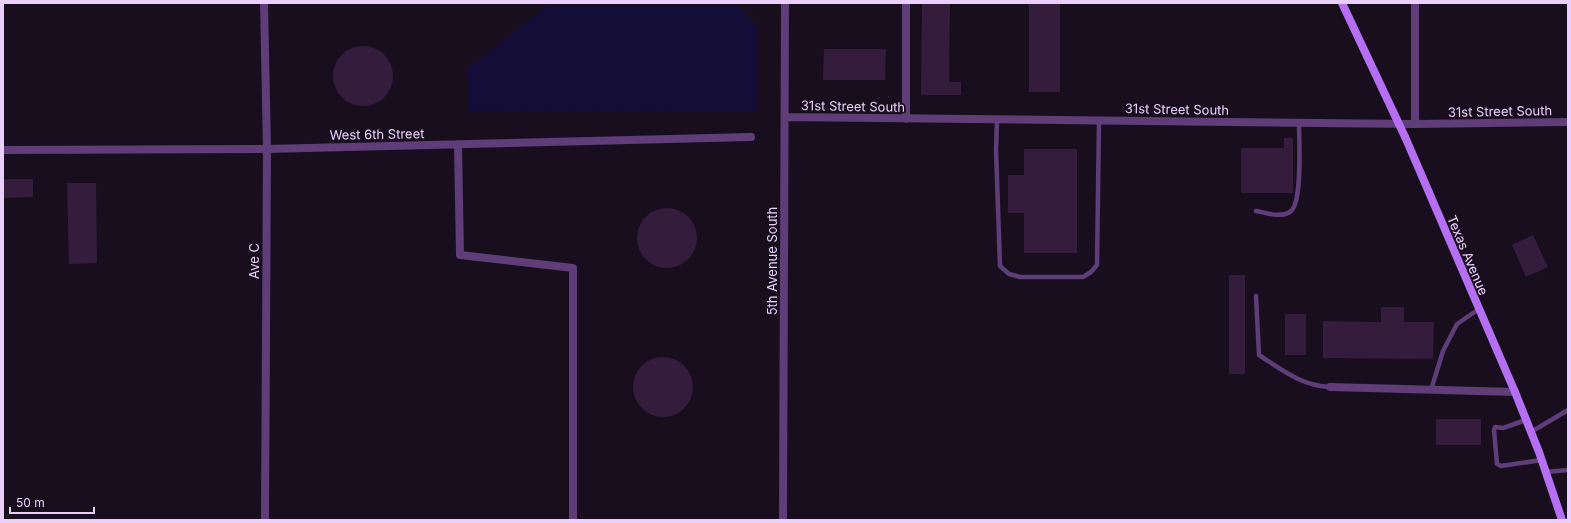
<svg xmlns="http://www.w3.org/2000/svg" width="1571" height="523" font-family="Inter,sans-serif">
<rect width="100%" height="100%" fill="#190e1e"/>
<path fill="#130d38" d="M547 6H738L757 25 758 112 468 111V69Z"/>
<path fill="#341c3d" d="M922 3H950L949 82H961V95H921Z
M1029 3H1060V92H1029Z
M333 76a30 30 0 1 1 60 0a30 30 0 1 1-60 0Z
M824 49H886L885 80H823Z
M1284 138H1293V193H1241V148H1284Z
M1024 149H1077V253H1024V213H1008V175H1024Z
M3 179H33V197L3 198Z
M67 183H96L97 263 69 264Z
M637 238a30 30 0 1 1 60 0a30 30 0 1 1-60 0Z
M1533 235 1548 267 1526 277 1512 245Z
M1229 275H1245V374H1229Z
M1381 307H1404V322H1434L1433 359 1323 358V321L1381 322Z
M1285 314H1306V355H1285Z
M633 387a30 30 0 1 1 60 0a30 30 0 1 1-60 0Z
M1436 419H1481V445H1436Z"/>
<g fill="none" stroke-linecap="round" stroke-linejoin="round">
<path stroke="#5e3d79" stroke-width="4.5" d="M997 120 996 150 1000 266 1009 274 1020 277H1083L1091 272 1097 265 1099 121
M1256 211C1267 213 1280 218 1290 212 1303 204 1299 139 1299 123
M1256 296 1259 355C1282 370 1302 386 1330 387
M1431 390 1443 351 1457 324 1479 309
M1526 420 1503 428 1495 427 1494 430 1497 464 1501 466 1542 460
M1531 432 1568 410
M1545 472 1568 470"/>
<path stroke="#5e3d79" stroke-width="8" d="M264 3 267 149 265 520
M906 3V119
M785 117 1415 124 1568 122
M1415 124V3
M458 144 460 255 573 268V520
M3 150 267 149 751 137
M1330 387 1515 392
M783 520 785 3"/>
<path stroke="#b56ff2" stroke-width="8" d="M1342 3 1406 139 1515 392 1539 452 1562 520"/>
</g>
<g text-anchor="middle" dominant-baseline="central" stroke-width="3.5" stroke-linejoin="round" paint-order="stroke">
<g font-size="13" fill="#ebcffb" stroke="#190e1e">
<text transform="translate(853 106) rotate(1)">31st Street South</text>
<text transform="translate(1177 109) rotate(1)">31st Street South</text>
<text transform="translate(1500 111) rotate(-1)">31st Street South</text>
<text transform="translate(377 134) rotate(-1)">West 6th Street</text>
<text transform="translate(1468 255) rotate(67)">Texas Avenue</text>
<text transform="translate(254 261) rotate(-90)">Ave C</text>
<text transform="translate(772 261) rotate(-90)">5th Avenue South</text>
</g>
</g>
<rect width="1571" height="523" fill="none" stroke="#ebcffb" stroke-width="8"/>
<path d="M10 507v6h84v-6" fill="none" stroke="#ebcffb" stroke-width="2"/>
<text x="16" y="507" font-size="12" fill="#ebcffb" stroke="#190e1e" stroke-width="3" paint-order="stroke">50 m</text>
</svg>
